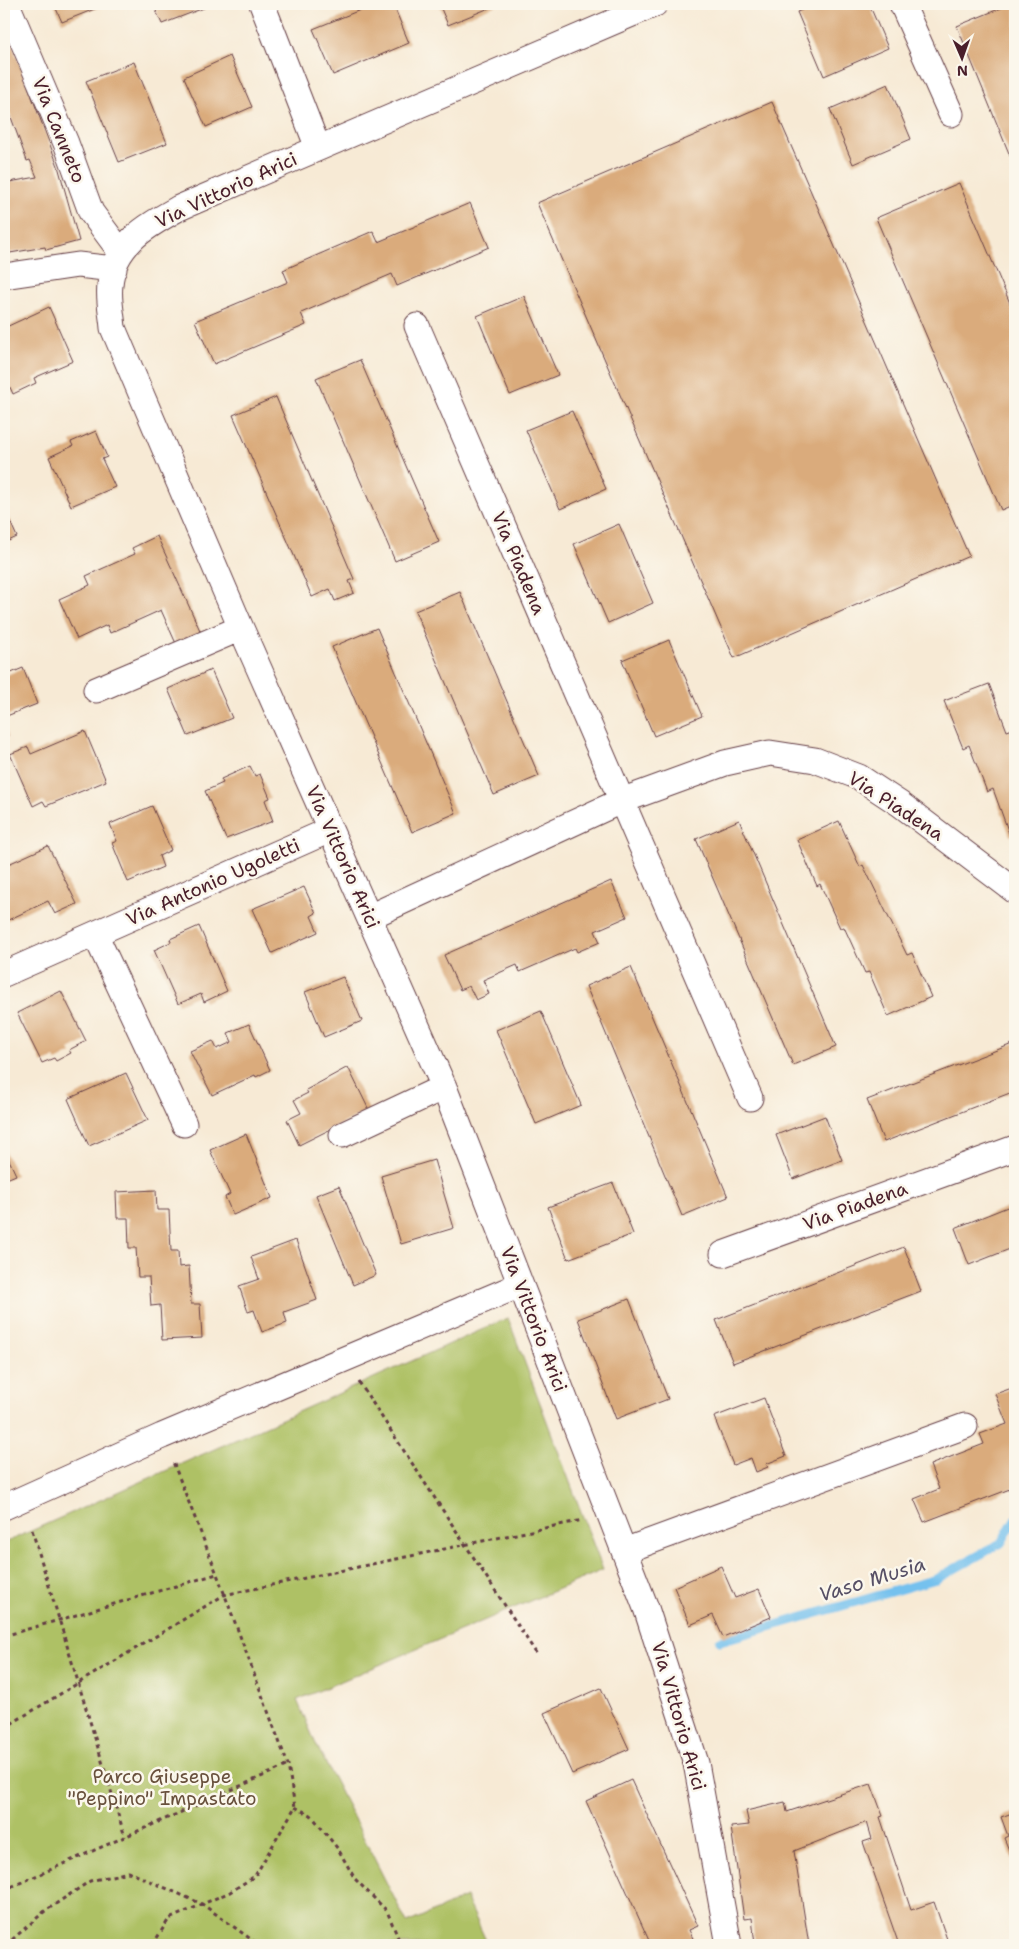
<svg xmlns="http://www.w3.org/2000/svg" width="1019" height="1949" font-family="'Shantell Sans',sans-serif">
<rect width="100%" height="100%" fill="#fbf7ec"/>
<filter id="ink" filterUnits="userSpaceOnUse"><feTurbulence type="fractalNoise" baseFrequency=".02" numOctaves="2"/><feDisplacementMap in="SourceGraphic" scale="10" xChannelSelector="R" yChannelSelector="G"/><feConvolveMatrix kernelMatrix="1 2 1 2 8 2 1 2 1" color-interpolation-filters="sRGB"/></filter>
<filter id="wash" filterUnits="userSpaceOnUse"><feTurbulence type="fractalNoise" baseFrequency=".0096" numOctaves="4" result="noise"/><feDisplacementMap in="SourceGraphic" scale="20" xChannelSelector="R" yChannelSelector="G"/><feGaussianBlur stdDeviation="1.12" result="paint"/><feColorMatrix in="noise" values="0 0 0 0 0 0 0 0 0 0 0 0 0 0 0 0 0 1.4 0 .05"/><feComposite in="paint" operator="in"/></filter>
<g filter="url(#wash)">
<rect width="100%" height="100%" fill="#f7ead5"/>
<path fill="#aec165" stroke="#7c7048" d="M508 1318 603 1570 297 1700 315 1742 407 1923 466 1897 488 1945H4V1543Z"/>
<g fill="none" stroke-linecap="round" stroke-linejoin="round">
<path stroke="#74c1ee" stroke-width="9" d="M720 1641 936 1579 1001 1543 1015 1519"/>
</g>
<g id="blocks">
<path fill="#daab7c" d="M54 4H107L62 22Z
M153 4H208L209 6 162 24Z
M375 4H393L409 43 333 75 313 29Z
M439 4H499L448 25Z
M816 4H869L888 48 824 76 797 12Z
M1011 4H1015V168L957 26Z
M9 36 58 166 79 241 46 250 45 247 4 254V183L37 177 30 160 27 161 4 98V38Z
M230 56 252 107 206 127 184 77Z
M134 62 167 143 119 162 86 81Z
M888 84 911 139 853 164 830 109Z
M772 102 969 556 734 658 537 203Z
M959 183 1015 315V504L1001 510 876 218Z
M470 203 489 247 397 286 392 274 301 313 306 325 214 364 195 321 288 282 283 270 373 231 378 242Z
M524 296 558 375 510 395 477 316Z
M49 307 73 361 34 378 36 383 13 394 4 374V328Z
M360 360 439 542 395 561 316 378Z
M276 397 354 579 349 581 354 593 335 601 330 589 312 597 233 415Z
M572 411 606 489 560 509 526 430Z
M96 431 107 457 102 459 115 487 71 506 49 457 73 446 71 442Z
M4 508 17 537 4 543Z
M619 524 653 603 608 623 574 544Z
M157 536 203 637 178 648 161 610 110 633 107 625 77 639 59 599 90 585 86 576 135 554 132 548Z
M460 592 539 776 494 795 415 611Z
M377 628 456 813 412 832 332 647Z
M669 640 702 716 654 736 622 660Z
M23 668 37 704 4 717V676Z
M211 670 232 718 188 736 168 689Z
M989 684 1007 731 1013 729 1015 735V834L1010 836 993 789 987 792 969 745 963 748 944 701Z
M4 725 8 736 4 737Z
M85 731 106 781 46 806 43 801 33 806 10 754 28 747 31 754Z
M250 766 255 776 260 774 270 798 265 800 273 821 226 839 205 791 223 783 221 779Z
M152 806 171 850 159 856 163 867 128 882 112 843 117 841 110 824Z
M739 820 836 1047 793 1065 696 839Z
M839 821 860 867 863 865 907 955 912 953 931 997 888 1016 869 972 865 973 844 927 840 928 820 884 817 886 797 840Z
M48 846 77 904 55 914 48 901 4 922V866Z
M611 881 627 917 595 931 600 942 577 952 575 948 520 972 517 965 483 980 489 994 476 1000 469 986 460 990 444 955Z
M304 887 316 913 311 916 318 932 272 953 252 909Z
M199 926 227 991 204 1002 201 994 178 1004 154 950 171 942 170 939Z
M631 967 728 1197 682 1216 586 986Z
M343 977 362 1021 324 1037 305 992Z
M61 991 86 1041 69 1050 71 1053 56 1061 54 1058 42 1063 17 1013Z
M541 1011 581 1105 536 1124 496 1030Z
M249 1024 270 1070 256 1077 255 1075 212 1095 190 1051 213 1041 217 1049 232 1042 228 1033Z
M1015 1043V1091L884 1142 867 1100Z
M348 1067 369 1110 299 1145 287 1120 301 1113 294 1100 308 1093 306 1090Z
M126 1073 148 1120 89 1146 68 1099Z
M825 1116 842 1160 793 1179 776 1135Z
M246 1134 272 1198 233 1215 225 1197 230 1194 210 1150Z
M4 1149 16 1175 4 1180Z
M434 1160 454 1228 401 1244 381 1176Z
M613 1183 633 1234 568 1259 548 1207Z
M339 1186 376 1275 353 1285 316 1195Z
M156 1190 157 1210H169L171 1251H178L179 1267 189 1266 191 1304H200L202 1338 162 1340 160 1305 151 1306 149 1277H138L136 1248H129L128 1218H117L116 1192Z
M1015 1204V1247L969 1265 955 1228Z
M296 1240 317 1300 284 1312 287 1323 262 1332 254 1310 248 1312 239 1286 259 1279 251 1257Z
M904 1247 921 1291 733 1363 716 1320Z
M629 1299 668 1399 616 1419 578 1319Z
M1015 1387V1487L924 1522 914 1499 939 1489 930 1465 984 1444 980 1434 1007 1424 995 1394Z
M764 1398 786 1456 766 1464 768 1467 756 1472 751 1458 733 1465 714 1417Z
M721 1566 735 1598 759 1589 771 1617 723 1637 713 1615 690 1625 674 1587Z
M601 1688 629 1749 572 1774 544 1713Z
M631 1780 698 1926 689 1930 696 1945H651L586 1801Z
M871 1784 883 1816 880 1817 911 1910 934 1902 949 1945H899L863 1842 872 1839 867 1822 794 1851 809 1945H755L752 1918 744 1919 731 1827 749 1825 746 1811 785 1802 787 1812Z
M1015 1812V1865L1004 1838 1008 1836 1001 1817Z"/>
</g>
</g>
<g filter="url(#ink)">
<use href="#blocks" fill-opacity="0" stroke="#643d44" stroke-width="1"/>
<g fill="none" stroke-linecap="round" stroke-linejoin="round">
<g stroke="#643d44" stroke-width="27">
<path id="street" d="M7 4 66 143 91 212 120 251
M262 4 318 148
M655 4 179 208C147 226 113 244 110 285 108 299 112 314 113 328L241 628 444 1087 646 1608 696 1763 729 1945
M902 4 951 114
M4 276 78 265 114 269
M417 326 750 1098
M96 690 241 628
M369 917 621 801 725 763 770 753 815 760 859 777 900 804 1015 891
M95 934 184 1124
M4 974 330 830
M342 1135 444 1087
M723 1254 1015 1148
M4 1507 162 1436 520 1285
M624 1551 965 1426"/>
</g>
<path stroke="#643d44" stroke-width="3" stroke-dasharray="4 4" stroke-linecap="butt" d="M359 1382 538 1656
M32 1530 125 1837
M4 1636 217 1574
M4 1728 224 1595 583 1520
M295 1807 311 1815 338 1849 355 1879 387 1911 401 1945
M4 1890 288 1765
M6 1945 45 1911 90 1881 129 1872 202 1904 259 1945
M157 1945 155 1941 169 1919 230 1892 255 1876 295 1807 288 1765 217 1574 173 1462"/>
<use href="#street" stroke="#fff" stroke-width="25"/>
</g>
</g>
<g text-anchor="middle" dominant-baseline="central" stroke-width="5" stroke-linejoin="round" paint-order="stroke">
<g font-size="19" fill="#4a1f2b" stroke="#fbf7ec">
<text transform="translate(59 130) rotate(68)">Via Canneto</text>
<text transform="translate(226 190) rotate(-25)">Via Vittorio Arici</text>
<text transform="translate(519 563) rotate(67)">Via Piadena</text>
<text transform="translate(896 806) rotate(33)">Via Piadena</text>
<text transform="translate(343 857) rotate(66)">Via Vittorio Arici</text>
<text transform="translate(213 882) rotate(-24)">Via Antonio Ugoletti</text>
<text transform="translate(855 1206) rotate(-20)">Via Piadena</text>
<text transform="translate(534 1319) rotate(69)">Via Vittorio Arici</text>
<text transform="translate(679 1716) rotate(74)">Via Vittorio Arici</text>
</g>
<g font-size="19" fill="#68503c" stroke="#fbf7ec">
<text x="162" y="1776">Parco Giuseppe<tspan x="162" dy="22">"Peppino" Impastato</tspan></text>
</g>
<g font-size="20" font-style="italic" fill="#575066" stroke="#fbf7ec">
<text transform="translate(872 1579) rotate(-17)">Vaso Musia</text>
</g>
</g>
<rect width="1019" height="1949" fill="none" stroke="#fbf7ec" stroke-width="20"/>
<g transform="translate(962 58) rotate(178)" stroke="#fbf7ec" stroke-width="4" paint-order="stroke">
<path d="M0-4L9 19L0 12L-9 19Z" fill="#4a1f2b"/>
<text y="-8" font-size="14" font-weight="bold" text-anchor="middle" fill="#4a1f2b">N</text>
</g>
</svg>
